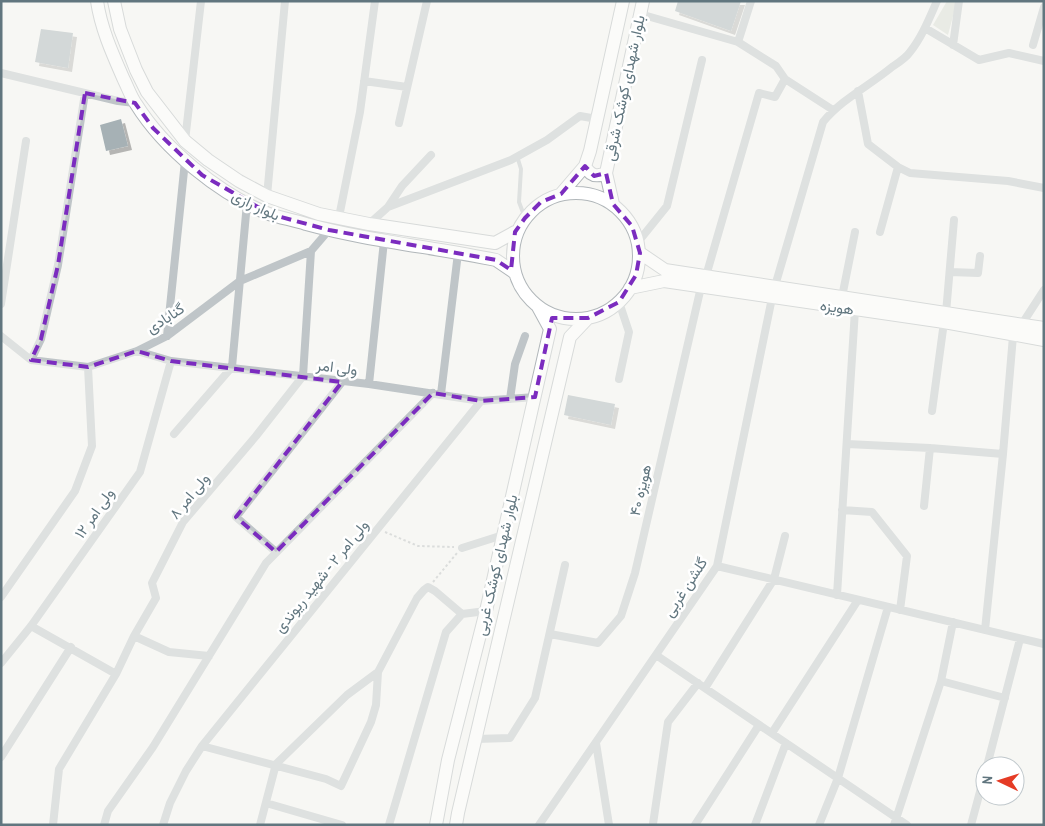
<svg xmlns="http://www.w3.org/2000/svg" width="1045" height="826" font-family="'Archivo Narrow',Vazirmatn,sans-serif">
<defs>
<filter id="shadow"><feDropShadow dx="4" dy="4" stdDeviation="0" flood-color="#0004"/></filter>
</defs>
<rect width="100%" height="100%" fill="#f7f7f4"/>
<path fill="#d7dcd3" d="M947 1H957L948 35 933 25Z"/>
<path fill="#a6b1b5" filter="url(#shadow)" d="M678 1H741L731 31 675 11Z
M41 29 73 33 68 68 35 62Z
M121 119 128 146 106 151 100 125Z
M568 395 615 404 611 425 564 415Z"/>
<g fill="none" stroke-linecap="round" stroke-linejoin="round">
<g stroke="#b1b7ba" stroke-width="14">
<path id="primary" d="M97 1C101 29 113 55 124 80 128 88 131 97 136 104 164 149 219 194 269 214 281 218 294 220 306 224 368 241 433 247 496 260L515 273
M114 1 120 29 136 70 147 92 185 141 208 160 239 181 267 196 319 214 369 224 495 243 515 232
M585 166C590 176 597 177 606 173
M513 256a63 63 0 1 1 126 0a63 63 0 1 1-126 0Z
M561 194 585 166 590 151 623 1
M613 204 606 173 643 1
M640 253 665 270 1044 328
M630 288 664 281 944 322 1044 340
M436 825 448 760 486 611 550 329 538 307
M456 825 458 813 570 337 588 318"/>
</g>
<path stroke="#b9bdbf" stroke-width="2" stroke-dasharray="2.5 2.5" stroke-linecap="butt" d="M385 532 418 546 454 547
M433 582 457 553"/>
<path stroke="#bfc5c8" stroke-width="4" d="M517 156 521 169 519 202 525 218"/>
<path stroke="#bfc5c8" stroke-width="8" d="M640 14 738 42 776 66 785 79 833 110
M925 28 979 60 1009 53 1044 61
M738 42 751 1
M953 45 959 1
M1033 45 1044 7
M1 73 118 101 135 103
M364 81 407 87
M858 91 868 144 898 167 910 173 1008 181 1044 188
M399 123 427 1
M185 141 201 1
M267 196 285 1
M388 207 402 186 431 155
M339 217 360 112 375 1
M369 224 388 207 511 160 547 140 580 116 597 119
M880 232 898 167
M638 242 667 206 702 60
M950 272 978 273 980 256
M706 276 759 93 775 97 785 79
M775 286 823 122C842 99 869 86 892 67 898 63 906 58 910 52 922 37 929 19 937 1
M842 297 855 232
M1 304 26 141
M946 313 954 220
M1022 324 1044 290
M1 336 31 360 88 367 137 351 167 336 240 281 311 251 329 230
M167 336 185 161
M137 351 171 361 369 384 481 401 535 397
M31 360 41 339 58 265 85 93
M619 379 629 332 619 302
M369 384 384 241
M441 394 458 253
M510 399 515 364 525 336
M932 411 944 322
M174 434 232 367 247 203
M847 444 930 448 1003 454
M924 506 930 448
M842 510 872 512 907 556 900 610
M462 548 503 535
M276 552 236 517 342 382
M717 566 1044 644
M837 595 855 310
M1 597 75 491 92 446 88 367
M462 614 486 611
M31 626 116 674 59 769 53 825
M985 630 1003 454 1013 336
M550 634 598 643 621 616 635 573 701 287
M134 636 169 652 209 656
M656 655 907 825
M1 663 31 626 140 472 171 361
M116 674 134 636 156 598 152 583 183 522 256 436 303 376 311 251
M941 681 1005 698
M705 688 774 579 785 536
M772 733 858 600
M476 739 510 738 535 698 565 565
M596 743 609 825
M202 746 326 779 341 786 371 722 376 705 378 672
M1 757 71 647
M276 764 347 695 378 672 417 598 424 590 428 587 435 591 462 614
M987 766 1020 639
M266 803 342 825
M653 824 668 722 698 683
M104 825 108 811 153 747 266 563 433 393
M163 825 170 803 186 771 202 746 481 401
M260 825 276 764
M389 825 446 632 462 614
M539 825 717 566 772 298
M695 825 759 725
M755 825 786 743
M819 825 838 778 888 607
M894 825 941 681 953 622
M971 825 985 773"/>
<use href="#primary" stroke="#fff" stroke-width="12"/>
</g>
<path d="M0 0H1045V826H0ZM85 93 135 103 153 128 202 175 270 214 329 230 496 260 511 270 515 232 525 218 541 202 561 194 585 166 594 176 606 173 613 204 632 226 640 253 636 275 619 302 588 318H552L535 397 481 401 433 393 276 552 236 517 342 382 171 361 137 351 88 367 31 360 41 339 58 265Z" fill="#f7f7f4" fill-opacity=".55" fill-rule="evenodd"/>
<path fill="none" stroke="#7b2cbf" stroke-width="4" stroke-dasharray="10 6" stroke-linejoin="round" d="M85 93 135 103 153 128 202 175 270 214 329 230 496 260 511 270 515 232 525 218 541 202 561 194 585 166 594 176 606 173 613 204 632 226 640 253 636 275 619 302 588 318H552L535 397 481 401 433 393 276 552 236 517 342 382 171 361 137 351 88 367 31 360 41 339 58 265Z"/>
<g text-anchor="middle" dominant-baseline="central" stroke-width="5" stroke-linejoin="round" paint-order="stroke">
<g font-size="15" fill="#61767f" stroke="#fff">
<text transform="translate(624 88) rotate(-78)">بلوار شهدای کوشک شرقی</text>
<text transform="translate(256 205) rotate(25)">بلوار رازی</text>
<text transform="translate(837 307) rotate(8)">هویزه</text>
<text transform="translate(165 318) rotate(-33)">گنابادی</text>
<text transform="translate(337 367) rotate(7)">ولی امر</text>
<text transform="translate(640 490) rotate(-77)">هویزه ۴۰</text>
<text transform="translate(189 496) rotate(-51)">ولی امر ۸</text>
<text transform="translate(94 513) rotate(-55)">ولی امر ۱۲</text>
<text transform="translate(496 565) rotate(-77)">بلوار شهدای کوشک غربی</text>
<text transform="translate(321 576) rotate(-51)">ولی امر ۲ - شهید ریوندی</text>
<text transform="translate(685 587) rotate(-57)">گلشن غربی</text>
</g>
</g>
<rect width="1045" height="826" fill="none" stroke="#61767f" stroke-width="5"/>
<g transform="translate(1000 781) rotate(274)"><circle r="24" fill="#ffffff" stroke="#c0c8cc"/>
<path d="M0-4L9 19L0 12L-9 19Z" fill="#e53b25"/>
<text y="-8" font-size="14" font-weight="bold" text-anchor="middle" fill="#61767f">N</text>
</g>
</svg>
